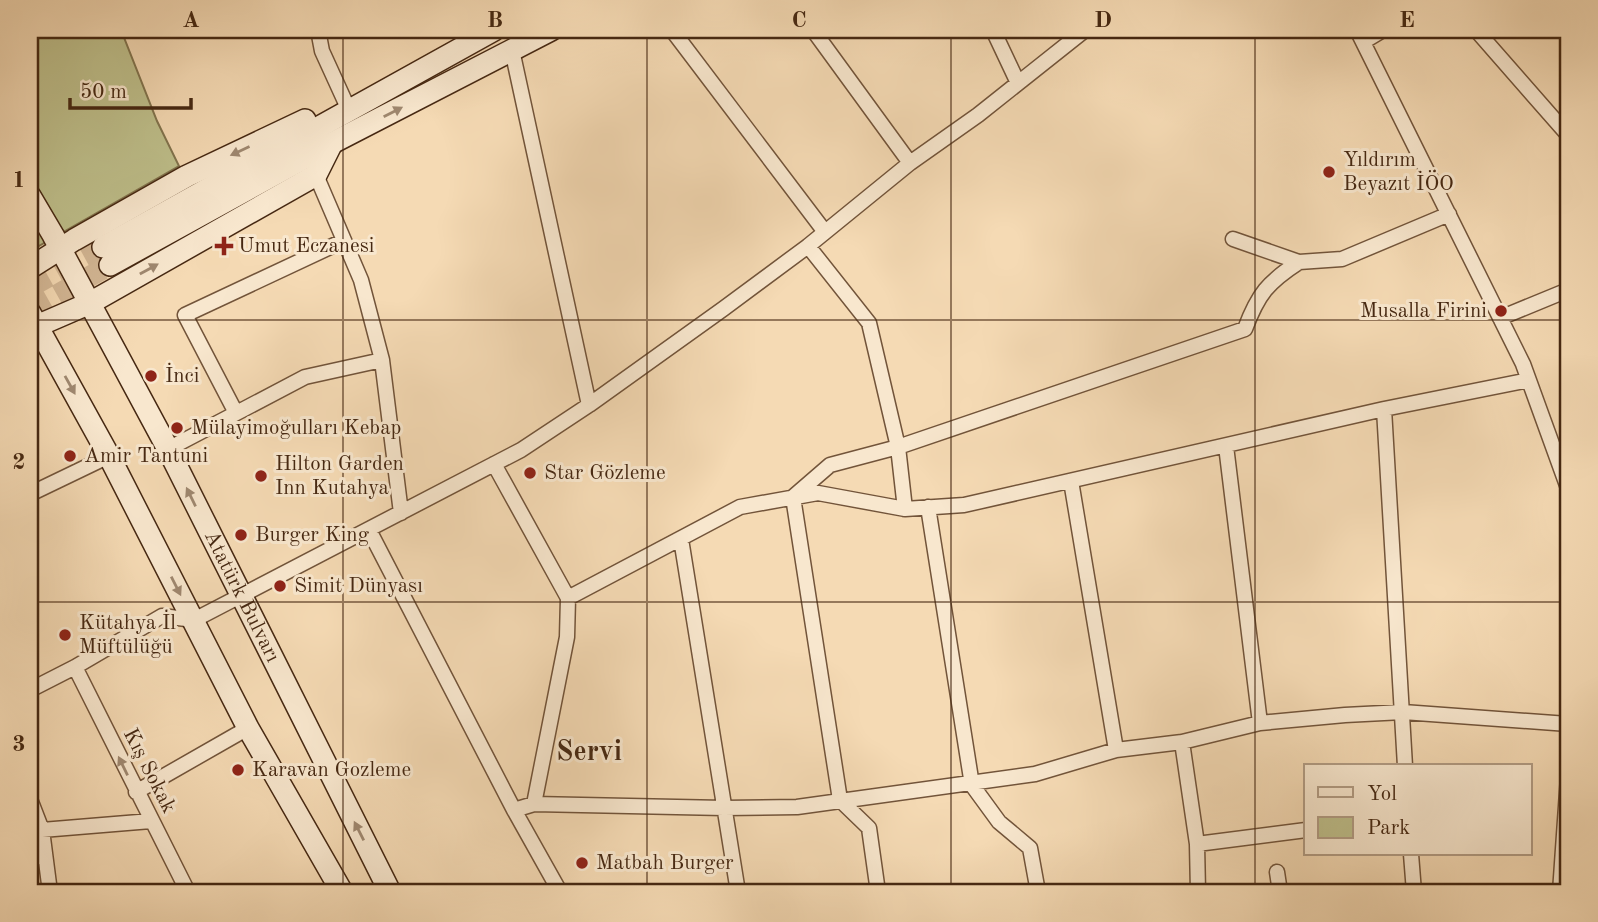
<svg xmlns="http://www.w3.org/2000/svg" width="1598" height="922" font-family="'Old Standard TT',serif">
<rect width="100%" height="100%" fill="#f5dab4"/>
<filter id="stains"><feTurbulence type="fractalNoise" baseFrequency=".00286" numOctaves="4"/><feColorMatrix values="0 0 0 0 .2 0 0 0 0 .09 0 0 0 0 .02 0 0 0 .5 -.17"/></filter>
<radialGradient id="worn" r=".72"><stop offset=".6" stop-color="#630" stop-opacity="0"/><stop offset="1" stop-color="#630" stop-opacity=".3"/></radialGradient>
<path fill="#bebf8b" stroke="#82744e" stroke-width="2" d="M30 30H121L157 121 179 166 30 251Z"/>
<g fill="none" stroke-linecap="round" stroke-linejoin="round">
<path stroke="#d2b694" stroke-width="21" stroke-dasharray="21 10" stroke-linecap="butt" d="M30 287 103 247
M30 310 110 265"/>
<g stroke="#72543a" stroke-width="17">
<path id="minor" d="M318 30 322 51 348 108
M672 30 825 232
M813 30 910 163
M993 30 1018 83
M1357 30 1523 364 1568 488
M1476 30 1568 135
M1363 42 1383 30
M512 50 589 405
M316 175 361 280 382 360 401 513
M1233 239 1299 262 1342 259 1449 214
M808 246 869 323 898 447 905 509
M1500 318 1568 290
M1384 409 1405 766
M236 413 185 315 343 241
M1226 446 1260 723
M168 449 305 377 382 360
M494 464 568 598 567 637 534 804
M1071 481 1116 750
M30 494 109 456
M928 507 972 785 999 822 1030 848 1038 892
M369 530 514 810 560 892
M681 539 738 892
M568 598 740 507 818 493 905 509 964 505 1384 409 1529 380
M75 667 188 892
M30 690 75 667 162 616 194 620 521 450 589 405 723 309 808 246 910 163 978 115 1085 30
M1182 742 1197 844 1198 892
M136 792 248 728
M30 799 42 830 50 892
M514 810 534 804 724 808 797 807 1035 774 1116 750 1182 742 1260 723 1345 715 1403 712 1568 724
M1197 844 1306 830
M1411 854 1414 892
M30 860 34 859 42 830 151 821
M1277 872 1280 892
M878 892 869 828 840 800 793 497 830 465 898 447 1245 329C1258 294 1268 282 1299 262
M1560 892 1568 777"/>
</g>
<g stroke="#462812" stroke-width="24">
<g id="secondary">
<path id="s1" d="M30 196 53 235 168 449 390 892"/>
<path d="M103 247 494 30"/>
<path d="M110 265 332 143 551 30"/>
<path d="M30 268 74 240 187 176 305 120"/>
<path d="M30 313 109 456 248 728 342 892"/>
<path d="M30 329 90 303 316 175 332 143"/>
</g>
</g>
<use href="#minor" stroke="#f8e7ce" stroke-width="14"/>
<use href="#secondary" stroke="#f8e7ce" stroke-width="21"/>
</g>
<defs><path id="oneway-solid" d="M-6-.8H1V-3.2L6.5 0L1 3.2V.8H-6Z" transform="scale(1.75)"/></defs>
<g fill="#9f8870">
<use href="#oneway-solid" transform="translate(393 112) rotate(-27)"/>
<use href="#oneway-solid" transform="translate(240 151) rotate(155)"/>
<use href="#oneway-solid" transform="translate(149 269) rotate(-29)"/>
<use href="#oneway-solid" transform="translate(70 385) rotate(61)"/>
<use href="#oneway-solid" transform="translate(191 497) rotate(-116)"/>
<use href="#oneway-solid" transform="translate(176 586) rotate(63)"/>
<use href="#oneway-solid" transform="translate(123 766) rotate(-116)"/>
<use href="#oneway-solid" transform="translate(359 831) rotate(-117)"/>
</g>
<path fill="none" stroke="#462812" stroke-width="2" stroke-opacity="0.55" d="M343 30V892M647 30V892M951 30V892M1255 30V892M30 320H1568M30 602H1568"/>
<g fill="#8f2418" stroke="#f8e7ce" stroke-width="2.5">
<circle cx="1329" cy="172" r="7"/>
<path d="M220.5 235.5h7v7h7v7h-7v7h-7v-7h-7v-7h7z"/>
<circle cx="1501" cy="311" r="7"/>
<circle cx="151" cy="376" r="7"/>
<circle cx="177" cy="428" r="7"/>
<circle cx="70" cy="456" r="7"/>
<circle cx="530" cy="473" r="7"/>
<circle cx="261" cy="476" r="7"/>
<circle cx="241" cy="535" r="7"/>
<circle cx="280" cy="586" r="7"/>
<circle cx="65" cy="635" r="7"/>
<circle cx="238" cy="770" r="7"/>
<circle cx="582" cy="863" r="7"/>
</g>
<g text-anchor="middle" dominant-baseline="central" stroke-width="6" stroke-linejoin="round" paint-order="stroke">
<g font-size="21" fill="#462812" stroke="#f8e7ce" text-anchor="start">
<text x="1343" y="160">Yıldırım<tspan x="1343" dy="24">Beyazıt İÖO</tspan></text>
<text x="238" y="246">Umut Eczanesi</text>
<text x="1487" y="311" text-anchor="end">Musalla Firini</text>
<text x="165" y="376">İnci</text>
<text x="191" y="428">Mülayimoğulları Kebap</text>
<text x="84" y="456">Amir Tantuni</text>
<text x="275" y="464">Hilton Garden<tspan x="275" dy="24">Inn Kutahya</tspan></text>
<text x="544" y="473">Star Gözleme</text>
<text x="255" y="535">Burger King</text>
<text x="294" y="586">Simit Dünyası</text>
<text x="79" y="623">Kütahya İl<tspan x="79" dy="24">Müftülüğü</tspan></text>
<text x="252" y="770">Karavan Gozleme</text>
<text x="596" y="863">Matbah Burger</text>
</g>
<g font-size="21" fill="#462812" stroke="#f8e7ce">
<text stroke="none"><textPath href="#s1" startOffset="453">Atatürk Bulvarı</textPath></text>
<text transform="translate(149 771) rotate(63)">Kış Sokak</text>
</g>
<g font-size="28" font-weight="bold" fill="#462812" stroke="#f8e7ce">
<text x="589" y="753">Servi</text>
</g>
</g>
<rect width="1598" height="922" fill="none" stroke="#f5dab4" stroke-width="77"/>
<rect x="1304" y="764" width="228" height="91" fill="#f8e7ce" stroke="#b19b83" stroke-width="2"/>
<rect x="1318" y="787" width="35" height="10" fill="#f8e7ce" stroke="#b19b83" stroke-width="2"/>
<text x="1367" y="800" font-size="21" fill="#462812">Yol</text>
<rect x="1318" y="817" width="35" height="21" fill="#bebf8b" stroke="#b19b83" stroke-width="2"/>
<text x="1367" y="834" font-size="21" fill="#462812">Park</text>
<path d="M70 98v10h121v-10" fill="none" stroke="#462812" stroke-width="3.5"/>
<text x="80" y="98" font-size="21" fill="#462812" stroke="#f8e7ce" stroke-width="5" paint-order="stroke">50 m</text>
<rect x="38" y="38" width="1522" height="846" fill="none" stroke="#462812" stroke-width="2.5"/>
<g font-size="23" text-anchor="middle" font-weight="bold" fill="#462812">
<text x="191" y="27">A</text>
<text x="495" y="27">B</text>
<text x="799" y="27">C</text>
<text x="1103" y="27">D</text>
<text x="1407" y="27">E</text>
<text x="19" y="187">1</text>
<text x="19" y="469">2</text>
<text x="19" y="751">3</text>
</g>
<rect width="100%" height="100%" filter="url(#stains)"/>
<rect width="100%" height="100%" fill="url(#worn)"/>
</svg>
